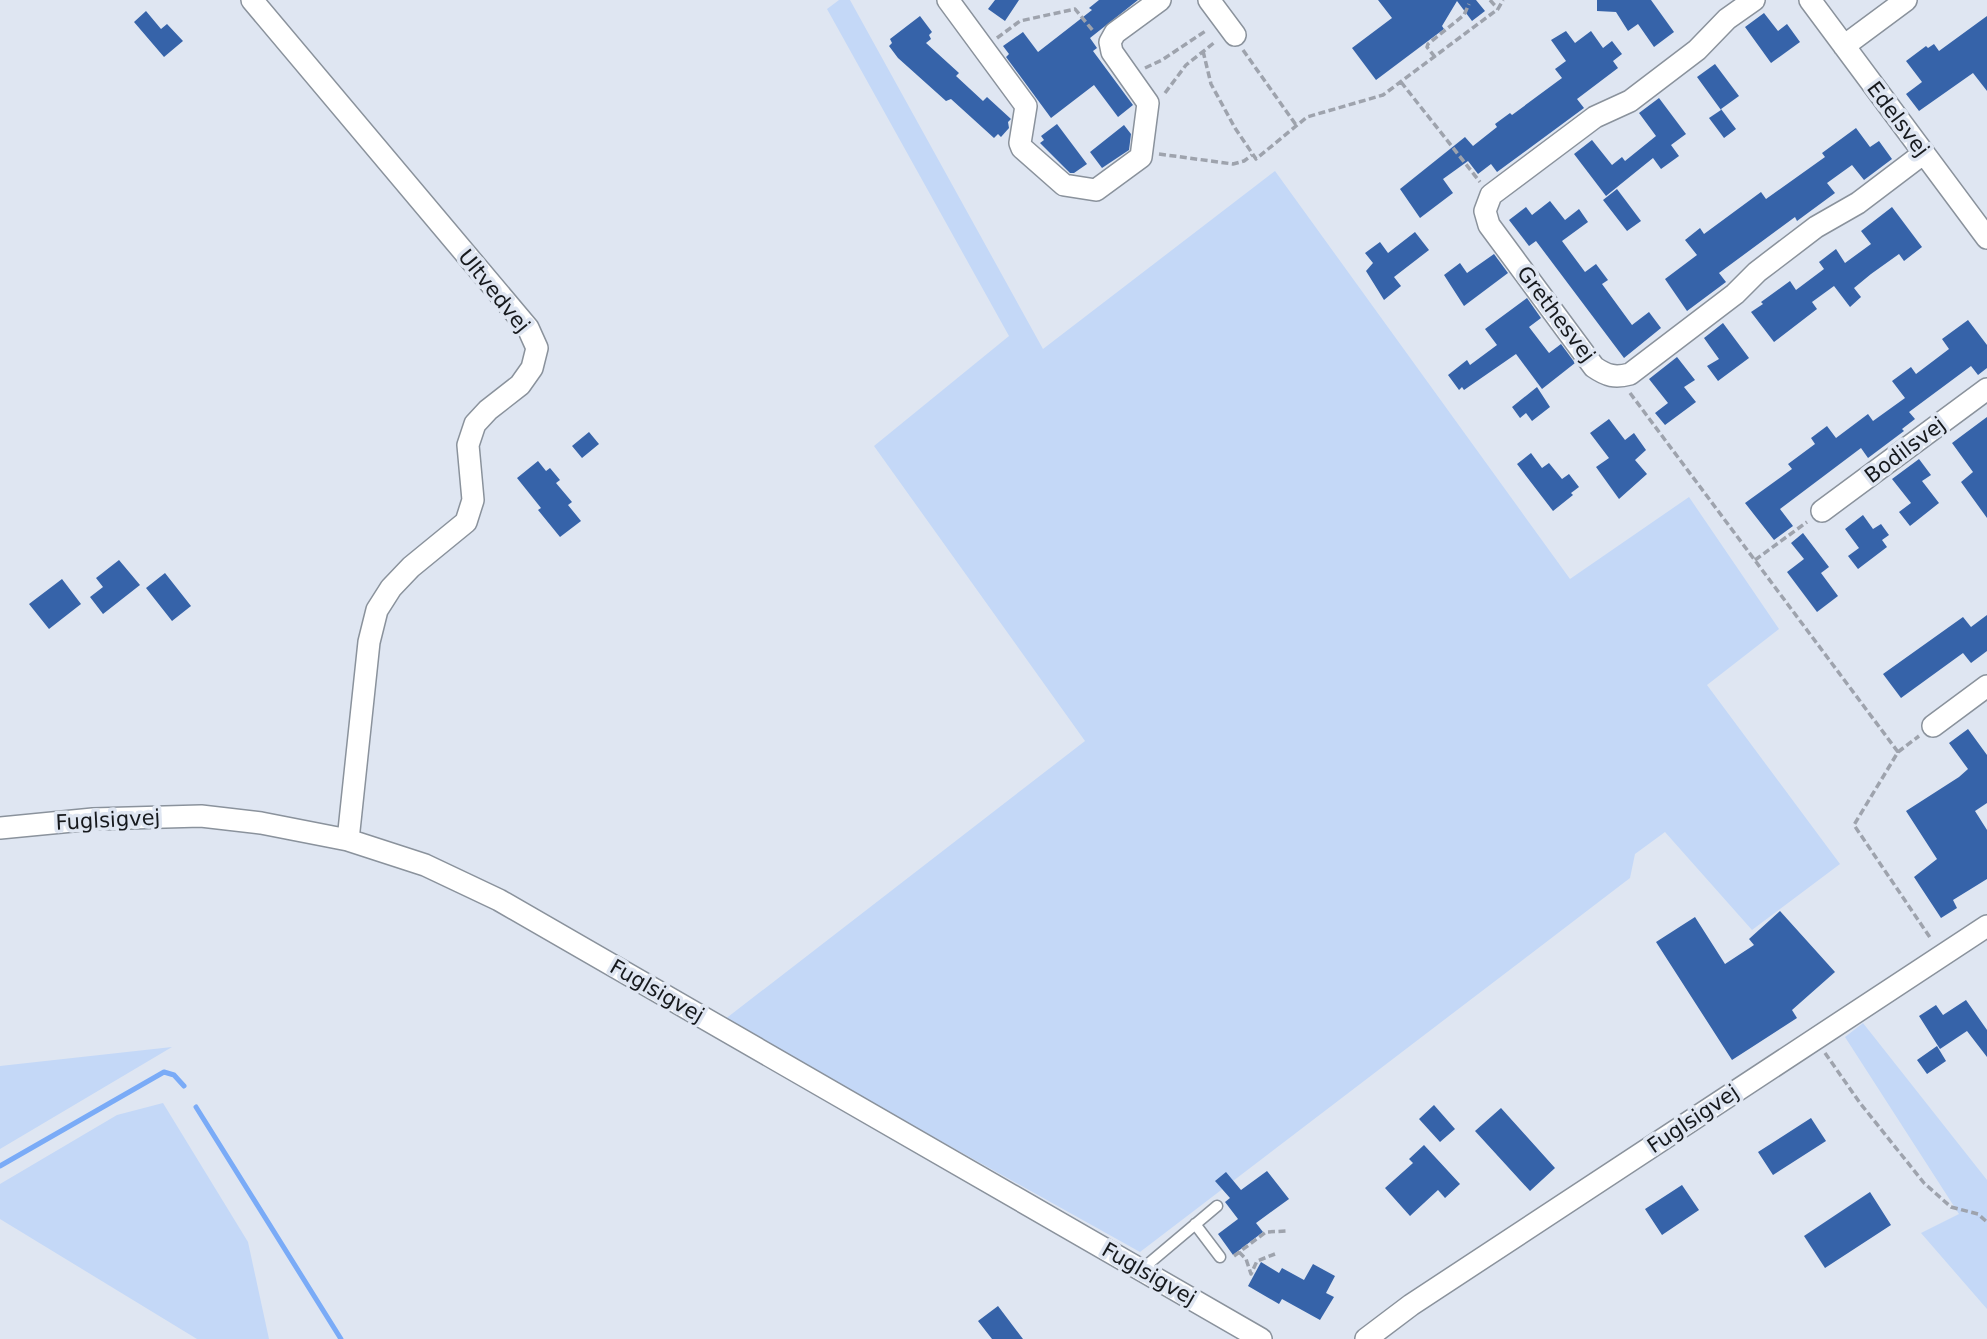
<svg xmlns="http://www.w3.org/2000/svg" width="1987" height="1339" font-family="'DejaVu Sans',sans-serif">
<rect width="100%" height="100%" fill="#dfe6f2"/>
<path fill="#c4d8f7" d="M839 0H850L1043 349 1275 171 1570 579 1689 497 1779 629 1707 685 1840 864 1752 930 1665 832 1635 854 1630 878 1140 1252 724 1020 1085 741 874 446 1009 336 827 9Z
M1863 1023 1987 1180V1309L1921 1233 1959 1214 1845 1037Z
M172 1047 0 1149V1066Z
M163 1103 248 1242 269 1339H197L0 1219V1184L117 1115Z"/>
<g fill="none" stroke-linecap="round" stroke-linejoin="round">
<path stroke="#7aabf7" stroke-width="5" d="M196 1107 341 1339
M0 1166 164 1072 174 1075 184 1086"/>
</g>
<path fill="#3663a9" d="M995 0H1019L1005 21 988 9Z
M1099 0H1138L1090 38 1097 48 1093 51 1133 105 1118 117 1094 85 1051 118 1006 57 1009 54 1003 46 1023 32 1038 52 1092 10 1089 8Z
M1378 0H1476L1485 11 1472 21 1457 1 1442 26 1444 29 1376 80 1352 48 1392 18Z
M1597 0H1651L1674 32 1654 47 1638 24 1628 31 1616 12 1597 11Z
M146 11 161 29 167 24 183 41 164 57 134 22Z
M1764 13 1778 31 1787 24 1800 42 1771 63 1745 27Z
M920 16 932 32 929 35 931 39 926 43 959 73 956 76 983 101 987 97 1011 119 1008 122 1009 128 1001 137 998 134 994 138 951 99 946 101 898 58 889 46 892 43 890 39Z
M1987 16V91L1973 73 1919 111 1906 94 1922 82 1906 61 1926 46 1928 48 1934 44 1939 51Z
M1566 31 1575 43 1591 31 1603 48 1612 41 1622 54 1613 61 1618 68 1577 99 1584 108 1497 172 1491 164 1478 174 1468 161 1443 179 1453 193 1420 218 1400 189 1465 137 1473 146 1497 127 1495 124 1510 113 1512 115 1562 78 1555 69 1566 61 1551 40Z
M1715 64 1739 96 1721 109 1736 129 1724 138 1709 118 1721 110 1697 77Z
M1659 98 1686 134 1671 145 1679 156 1661 169 1653 158 1606 196 1574 154 1592 140 1612 165 1622 157 1625 161 1656 136 1639 113Z
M1057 124 1087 164 1074 173H1070L1040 143 1044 140 1041 136Z
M1124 125 1131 134 1129 150 1102 168 1090 152Z
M1856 128 1870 147 1879 141 1892 159 1864 180 1852 165 1827 183 1835 193 1797 221 1795 217 1719 273 1726 282 1687 311 1665 279 1697 255 1685 240 1700 228 1704 234 1761 192 1766 199 1825 157 1822 153Z
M1617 189 1641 221 1627 231 1603 200Z
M1550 201 1565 220 1579 209 1588 222 1562 241 1585 272 1596 264 1608 280 1602 284 1632 325 1649 312 1661 328 1624 358 1536 241 1529 246 1509 220 1526 207 1532 215Z
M1892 207 1922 247 1904 261 1899 254 1871 274 1854 288 1861 297 1850 307 1834 286 1812 302 1817 309 1774 342 1751 312 1763 304 1761 302 1790 281 1796 290 1824 269 1819 262 1836 249 1845 263 1871 244 1861 231Z
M1415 232 1429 250 1394 277 1401 286 1384 300 1366 271 1373 263 1365 253 1380 242 1388 253Z
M1494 254 1508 273 1464 306 1444 275 1460 263 1467 273Z
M1527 298 1541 318 1529 327 1549 353 1561 344 1575 363 1542 389 1516 354 1464 390 1462 387 1459 390 1448 375 1467 360 1470 365 1497 345 1485 329Z
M1968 320 1987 345V368L1978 375 1971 366 1909 412 1915 419 1902 429 1904 431 1868 458 1861 448 1780 509 1793 526 1774 540 1745 503 1792 469 1788 464 1815 444 1811 438 1827 426 1836 438 1868 414 1873 421 1905 398 1892 381 1911 367 1916 374 1949 349 1942 339Z
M1723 323 1749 358 1718 381 1707 366 1719 359 1704 338Z
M1677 357 1695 380 1684 387 1696 402 1665 425 1655 413 1668 403 1649 379Z
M1537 387 1550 407 1532 421 1526 413 1520 418 1512 407Z
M1987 417V518L1961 482 1973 472 1952 443Z
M1609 419 1625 440 1634 433 1646 450 1635 460 1647 474 1619 499 1596 467 1609 458 1590 433Z
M589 432 599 444 582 458 572 446Z
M1531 453 1542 468 1549 463 1562 479 1569 474 1579 487 1571 493 1573 495 1553 511 1517 464Z
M1919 459 1931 475 1922 481 1939 503 1910 526 1899 512 1911 503 1892 479Z
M538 461 546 471 550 468 560 480 556 483 572 502 568 505 581 521 560 537 538 510 541 508 517 478Z
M1863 515 1873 529 1881 524 1889 535 1882 540 1887 547 1858 569 1848 556 1859 548 1845 529Z
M1803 533 1829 567 1821 573 1838 596 1817 612 1787 572 1804 559 1791 543Z
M119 560 140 585 103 614 90 597 103 587 96 578Z
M165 573 191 606 172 621 146 588Z
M62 579 81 604 49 629 29 604Z
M1987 615V651L1971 663 1963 653 1901 698 1883 674 1963 617 1971 627Z
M1968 729 1987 755V803L1975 811 1987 830V879L1953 900 1957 908 1941 918 1914 877 1937 859 1906 811 1959 777 1968 769 1949 743Z
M1780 911 1835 972 1792 1010 1797 1018 1732 1060 1656 942 1695 917 1725 964 1754 945 1749 939Z
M1966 1000 1987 1030V1057L1967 1031 1940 1049 1919 1016 1936 1005 1943 1015Z
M1937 1046 1946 1061 1927 1074 1917 1060Z
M1434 1105 1455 1129 1440 1142 1419 1119Z
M1501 1108 1555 1168 1530 1191 1475 1131Z
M1811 1118 1826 1141 1773 1175 1758 1152Z
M1424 1145 1460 1184 1445 1198 1438 1190 1410 1216 1385 1188 1413 1163 1409 1159Z
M1267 1171 1289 1199 1256 1223 1263 1232 1233 1255 1218 1234 1238 1219 1225 1202 1230 1198 1215 1181 1226 1172 1241 1190Z
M1682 1185 1699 1210 1662 1235 1645 1209Z
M1870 1192 1891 1225 1825 1268 1804 1236Z
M1261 1262 1279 1273 1282 1268 1304 1280 1313 1264 1335 1276 1326 1293 1334 1297 1320 1320 1282 1299 1279 1304 1248 1286Z
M998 1306 1023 1339H992L978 1321Z"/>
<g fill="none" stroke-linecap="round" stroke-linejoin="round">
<g stroke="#8a929c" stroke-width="13">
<path id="service" d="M1195 1224 1220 1257
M1141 1270 1217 1206"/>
</g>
<g stroke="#8a929c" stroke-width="24">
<path id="minor" d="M252 0 528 328 537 348 532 368 520 385 488 410 475 424 468 445 473 500 466 522 411 567 391 588 377 610 369 642 348 840
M948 0 1026 106 1020 143 1022 148 1064 185 1096 190 1141 157 1148 103 1112 52 1110 42 1115 33 1160 0
M1209 0 1235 35
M1754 0 1727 19 1697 50 1630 101 1595 117 1491 195 1485 211 1489 225 1594 367C1607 376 1615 378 1630 374L1735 294 1757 272 1816 227 1858 203 1924 153
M1810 0 1987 238
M1844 46 1906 0
M1822 511 1987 389
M1933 726 1987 686
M0 828 93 819 201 816 261 823 348 840 425 865 499 900 1261 1339
M1366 1339 1411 1305 1987 926"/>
</g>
<path stroke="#9ea3ad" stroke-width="3.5" stroke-dasharray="7 3.5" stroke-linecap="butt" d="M1490 0 1498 9
M997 38 1020 21 1075 9 1094 32
M1243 50 1296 125
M1203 51 1211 84 1235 128 1256 159 1307 117 1383 95 1498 9 1503 0
M1435 57 1427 47 1428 44 1464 15 1469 4
M1145 68 1162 60 1207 30
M1401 82 1480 182
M1165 93 1186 65 1215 42
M1159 154 1233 164 1244 161 1252 155
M1630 393 1898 752 1854 825 1931 939
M1755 560 1807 522
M1898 752 1919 736
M1825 1053 1860 1103 1924 1183 1951 1207 1978 1214 1987 1222
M1239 1252 1246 1259 1251 1274 1257 1261 1275 1254
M1234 1256 1266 1232 1287 1231"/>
<use href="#service" stroke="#fff" stroke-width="10"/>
<use href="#minor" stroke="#fff" stroke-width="21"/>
</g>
<g text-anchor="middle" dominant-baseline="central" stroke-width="7" stroke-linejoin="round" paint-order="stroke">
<g font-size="21" fill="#16191d" stroke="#dfe6f2">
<text transform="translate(1898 119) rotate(53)">Edelsvej</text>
<text transform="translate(494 291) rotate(51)">Ultvedvej</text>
<text transform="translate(1556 314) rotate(53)">Grethesvej</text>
<text transform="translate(1905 450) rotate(-37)">Bodilsvej</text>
<text transform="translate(108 820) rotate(-3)">Fuglsigvej</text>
<text transform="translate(657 991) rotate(30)">Fuglsigvej</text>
<text transform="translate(1693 1119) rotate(-34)">Fuglsigvej</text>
<text transform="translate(1149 1274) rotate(30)">Fuglsigvej</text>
</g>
</g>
</svg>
